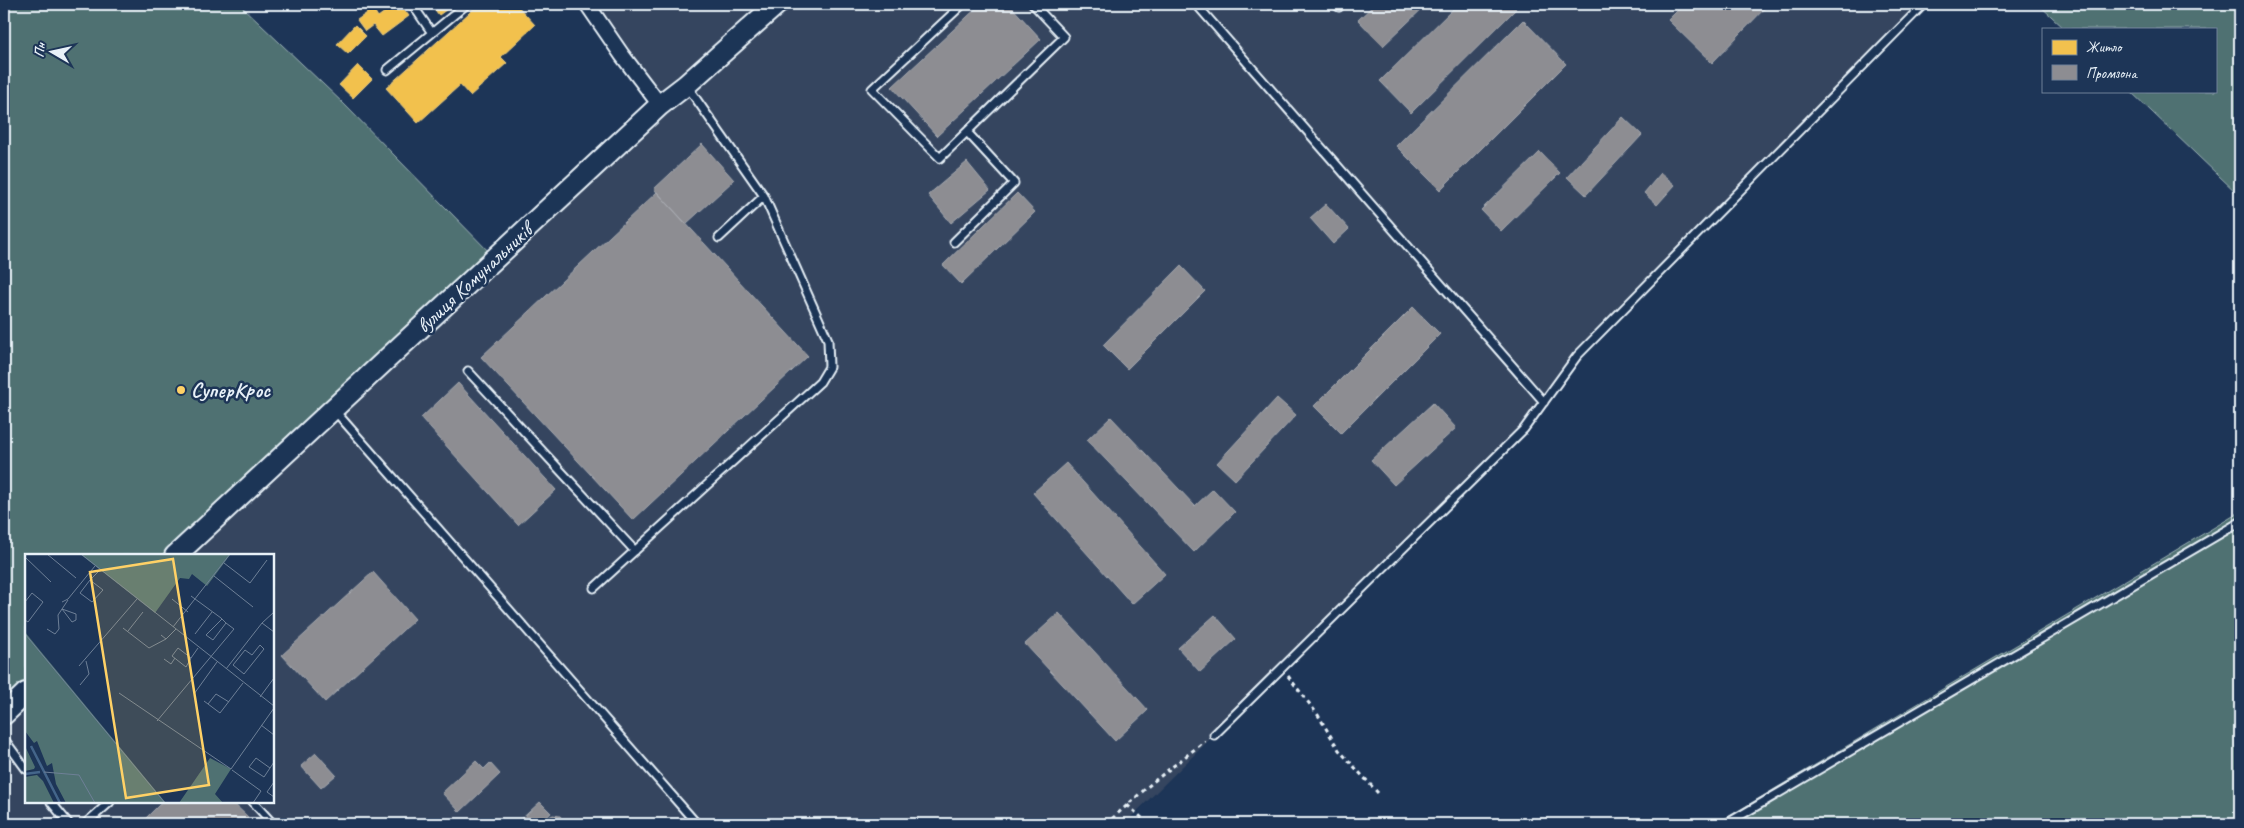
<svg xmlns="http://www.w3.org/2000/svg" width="2244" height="828" font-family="Caveat,sans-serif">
<rect width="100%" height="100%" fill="#1d3557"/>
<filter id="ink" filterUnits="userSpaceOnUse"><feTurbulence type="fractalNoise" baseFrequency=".02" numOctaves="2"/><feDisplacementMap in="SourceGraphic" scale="10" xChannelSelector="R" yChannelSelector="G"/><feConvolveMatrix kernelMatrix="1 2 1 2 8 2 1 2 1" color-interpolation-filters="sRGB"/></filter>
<g filter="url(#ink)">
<path fill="#34455f" d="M592 4H1931L1577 356 1524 430 1124 824H4V718L26 697V802H272V556L179 555 665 108Z"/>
<path fill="#4f7172" stroke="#9cb1b5" d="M4 4H239L344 104 498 261 179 555 26 556V697L4 718Z
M2038 4H2240V196L2130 91H2215V29H2065Z
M2240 512V824H1716Z"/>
<path fill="#f2c14e" stroke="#efcf81" d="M396 4H400L409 16 382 36 373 25 365 31 357 20 373 9 378 17Z
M430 4H454L439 15Z
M479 4H516L535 25 501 57 507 63 470 96 460 85 418 123 386 88Z
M355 25 366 36 348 54 337 44Z
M358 65 372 79 353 98 339 85Z"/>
<path fill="#8d8d92" stroke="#a8abb1" d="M981 4H1009L1041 39 937 136 892 87Z
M1375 4H1427L1383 46 1358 20Z
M1458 4H1510L1516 9 1411 113 1380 81Z
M1684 4H1769L1712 63 1668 20Z
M1523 20 1566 64 1440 190 1396 146Z
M1623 117 1642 135 1586 195 1567 177Z
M702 144 734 180 686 224 654 189Z
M1540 152 1560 173 1501 231 1481 210Z
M967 162 990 190 951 223 928 195Z
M1661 173 1675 185 1657 205 1644 193Z
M657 192 808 356 633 520 481 357Z
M1017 193 1035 212 961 284 943 265Z
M1326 204 1349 229 1333 244 1310 218Z
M1181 266 1205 291 1127 369 1103 345Z
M1413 307 1440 334 1341 433 1314 406Z
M458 383 556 490 518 525 421 418Z
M1277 398 1296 415 1235 480 1217 463Z
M1433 403 1456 428 1394 485 1371 460Z
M1111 417 1195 506 1213 489 1235 512 1194 552 1087 440Z
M1066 463 1165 574 1132 604 1033 493Z
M373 572 415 619 325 702 282 655Z
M1059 613 1148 710 1115 741 1025 644Z
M1215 615 1236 639 1200 672 1178 648Z
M316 753 336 775 321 788 301 766Z
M476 761 484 769 490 763 500 774 460 812 442 793Z
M162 802H232L248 817 241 824H140Z
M540 802 551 813 539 824H516Z
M553 815 560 816 565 824H545L547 818Z"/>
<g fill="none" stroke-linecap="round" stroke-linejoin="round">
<g stroke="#e8f1f8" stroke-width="11">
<path id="lane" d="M412 4 432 33
M963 4 872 89 940 158 1064 37 1033 4
M1196 4 1544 402
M1335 4 1339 7
M387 70 467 4
M687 86 764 196 719 238
M954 242 1014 183 967 132
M468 371 635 551
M335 411 697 824
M594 588 820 382 829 367 828 340 764 196
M1214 735 1524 429 1577 356 1924 4
M4 739 26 769
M51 802 69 824
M253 802 273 824
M85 824 110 802
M1726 824 2240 522"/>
</g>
<g stroke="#e8f1f8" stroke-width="18">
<path id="street" d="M587 4 622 55 660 105"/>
</g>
<g stroke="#e8f1f8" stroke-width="24">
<path id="secondary" d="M175 556 660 105 686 85 777 4
M4 714 26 693"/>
</g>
<path stroke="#e8f1f8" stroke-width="3" stroke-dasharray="4 4" stroke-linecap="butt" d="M1288 676 1318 715 1339 750 1378 793
M1127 805 1149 824
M1106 824 1153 782 1205 741"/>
<use href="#lane" stroke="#1d3557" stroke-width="7"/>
<use href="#street" stroke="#1d3557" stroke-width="14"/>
<use href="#secondary" stroke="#1d3557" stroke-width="20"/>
</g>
</g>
<circle fill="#ffd166" stroke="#1d3557" stroke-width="2" cx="181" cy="390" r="5"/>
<g text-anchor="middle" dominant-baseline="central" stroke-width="5" stroke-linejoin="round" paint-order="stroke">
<g font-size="21" fill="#e8f1f8" stroke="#1d3557">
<text transform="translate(474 278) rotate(-43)">вулиця Комунальників</text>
</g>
<g font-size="21" font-weight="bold" fill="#e8f1f8" stroke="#1d3557" text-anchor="start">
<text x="191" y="390">СуперКрос</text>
</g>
</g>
<g transform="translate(25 554)">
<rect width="249" height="249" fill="#1d3557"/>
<path d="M55 0H203L205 1 182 32 167 20 164 25 155 24 130 59ZM0 78 13 94 141 249H41L31 230 27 209 22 212 12 187 9 189 0 177ZM0 192 10 213 9 215 0 217ZM185 204 206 215 190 240 198 249H154ZM12 221 18 227 29 249H0V223Z" fill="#4f7172"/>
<path fill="none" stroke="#44658a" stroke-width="2.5" d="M6 192 35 249M0 220 15 218"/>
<path fill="none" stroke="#6e8097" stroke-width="1" d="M22 0 51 24M56 0 249 152M0 3 26 28M199 9 225 29 242 6M189 22 228 53M65 26 55 39 67 48 78 36 65 26 75 16M166 42 196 64 201 69 188 86 181 81 197 65M147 45 163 58M0 48 7 39 18 48 3 68 0 66M37 48 43 45 70 12M37 55 51 60V66L47 68ZM237 69 249 58M148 73 205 0M98 74 124 94 141 85M22 75 30 80 34 75 33 61 43 46M103 77 118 58M0 80 140 249M170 80 187 58M136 81 141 85 151 75M235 91 239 95 219 120 208 111 220 96 227 101ZM166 104 161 113 147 102 153 94 166 104 173 94M139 105 146 110 150 104M54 112 112 45M201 115 237 69 249 78M55 131 64 120 61 107M94 139 206 215 249 154M169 140 192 108M235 143 249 124M179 147 195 159 218 129M183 150 191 140 204 148M132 167 209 75 201 69M236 171 249 181M245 214 231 204 224 213 239 223 249 208M207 216 236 237 228 249M19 218 54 221 70 249M249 228 242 238 249 243"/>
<path fill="#ffd166" fill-opacity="0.15" stroke="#ffd166" stroke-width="2.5" d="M148 5 184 231 101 244 65 18Z"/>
<rect width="249" height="249" fill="none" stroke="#e8f1f8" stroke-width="2.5"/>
</g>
<rect width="2244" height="828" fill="none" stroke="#1d3557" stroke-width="20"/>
<rect x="10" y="10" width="2224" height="808" fill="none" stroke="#e8f1f8" stroke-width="2" filter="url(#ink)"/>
<rect x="2042" y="28" width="175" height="65" fill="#1d3557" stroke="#6e8097"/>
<rect x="2052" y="40" width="25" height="15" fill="#f2c14e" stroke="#6e8097"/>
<text x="2086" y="52" font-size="15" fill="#e8f1f8">Житло</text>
<rect x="2052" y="65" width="25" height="15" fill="#8d8d92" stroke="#6e8097"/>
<text x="2086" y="78" font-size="15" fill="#e8f1f8">Промзона</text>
<g transform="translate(52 52) rotate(279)" stroke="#1d3557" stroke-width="4" paint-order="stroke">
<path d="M0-4L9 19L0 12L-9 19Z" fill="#e8f1f8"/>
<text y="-8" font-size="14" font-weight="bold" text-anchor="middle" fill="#e8f1f8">Пн</text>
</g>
</svg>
